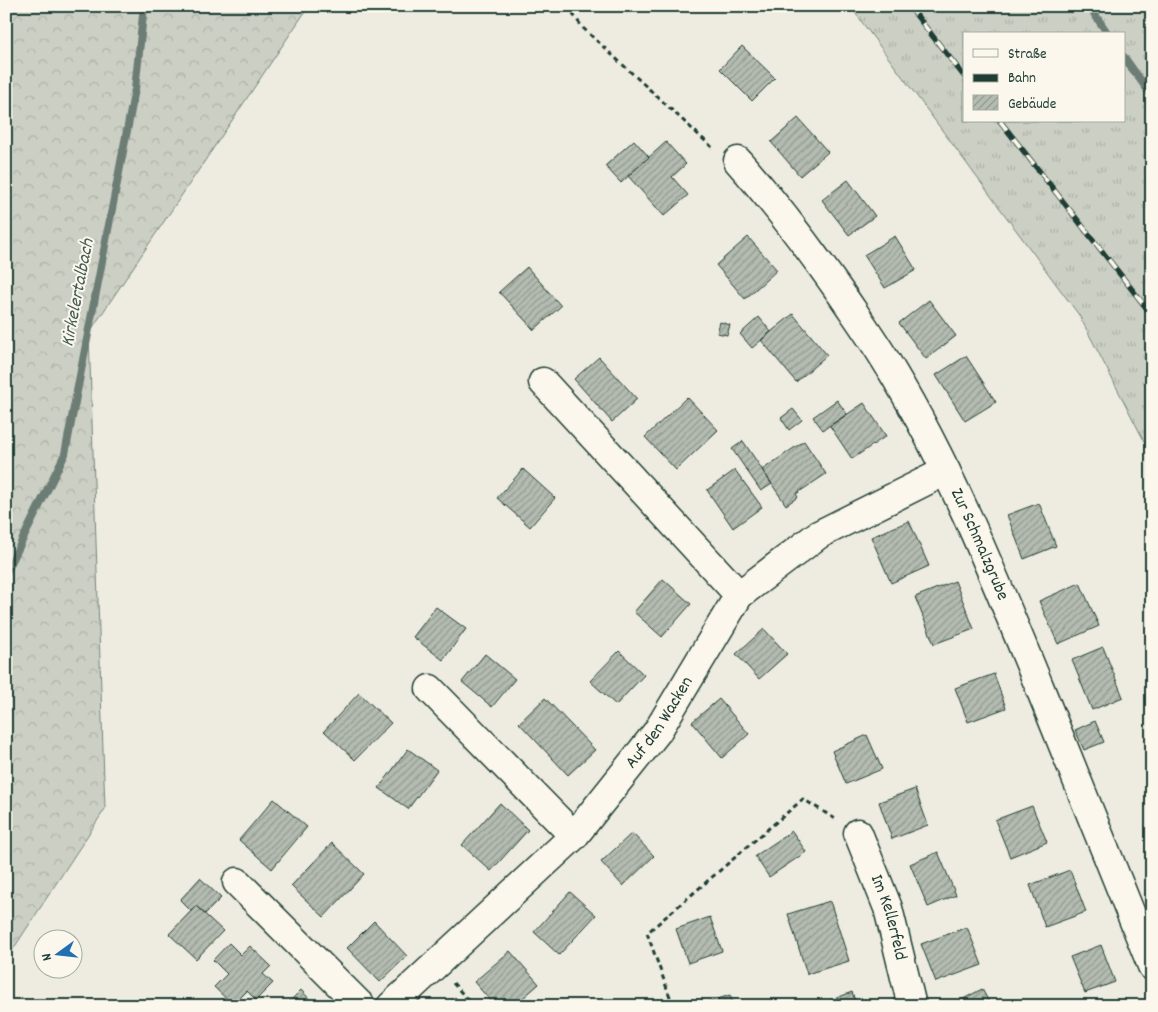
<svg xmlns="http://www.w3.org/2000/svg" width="1158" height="1012" font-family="Dekko,sans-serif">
<defs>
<pattern id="grass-tufts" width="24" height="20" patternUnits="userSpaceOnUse" patternTransform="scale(1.25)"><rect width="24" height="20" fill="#cbcfc4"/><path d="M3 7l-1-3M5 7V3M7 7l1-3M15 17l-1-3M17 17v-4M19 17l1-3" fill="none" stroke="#aeb3a9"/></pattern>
<pattern id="forest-crowns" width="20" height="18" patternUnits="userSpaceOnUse" patternTransform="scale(1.25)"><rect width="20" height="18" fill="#cbcfc4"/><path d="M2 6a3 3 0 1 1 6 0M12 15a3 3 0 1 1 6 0" fill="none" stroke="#aeb3a9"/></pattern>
<pattern id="building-hatch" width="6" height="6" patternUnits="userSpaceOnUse" patternTransform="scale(1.25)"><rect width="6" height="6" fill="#b4bbb0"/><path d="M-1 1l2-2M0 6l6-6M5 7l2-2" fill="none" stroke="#929990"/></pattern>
</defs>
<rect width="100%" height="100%" fill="#eeece1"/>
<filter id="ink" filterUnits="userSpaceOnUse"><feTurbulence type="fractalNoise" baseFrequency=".02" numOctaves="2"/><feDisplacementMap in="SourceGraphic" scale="10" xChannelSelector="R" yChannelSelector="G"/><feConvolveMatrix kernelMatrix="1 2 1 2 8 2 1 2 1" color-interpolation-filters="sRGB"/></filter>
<g filter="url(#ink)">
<path fill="url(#grass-tufts)" stroke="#75867c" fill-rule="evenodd" d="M850 6H1152V456L1079 315ZM964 34H1124V121H964Z"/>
<path fill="url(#forest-crowns)" stroke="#75867c" d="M6 6H309L89 333 105 809 6 960Z"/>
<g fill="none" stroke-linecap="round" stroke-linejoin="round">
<path stroke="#6c7d74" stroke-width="8" d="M1089 6 1108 34
M1124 57 1152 96
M6 573 65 454 135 89 144 6"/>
</g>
<path fill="url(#building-hatch)" stroke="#1f3d34" d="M742 46 775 78 752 101 720 69Z
M798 118 828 152 800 176 771 142Z
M634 140 649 157 621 183 605 166Z
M666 142 686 164 672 177 688 195 664 216 628 176Z
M848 180 875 216 849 235 822 200Z
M895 236 916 270 885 288 864 255Z
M748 237 777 270 745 299 716 265Z
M527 267 561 306 534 330 499 292Z
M929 300 956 336 926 359 899 323Z
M793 314 827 355 796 382 761 340Z
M759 317 771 332 752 348 740 334Z
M720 322 730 325 727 335 717 333Z
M966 356 996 402 965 421 936 375Z
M599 357 637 399 612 422 574 379Z
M687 397 718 430 676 470 645 437Z
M837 400 847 414 823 430 813 417Z
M864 403 886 436 852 459 830 426Z
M793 409 802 420 789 430 781 418Z
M743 441 772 484 761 491 732 449Z
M804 441 826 474 796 494 798 497 786 505 762 470Z
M523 469 555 498 530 527 497 498Z
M735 470 762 507 733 528 707 490Z
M1039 503 1056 546 1024 559 1007 515Z
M909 521 929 566 891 583 871 537Z
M663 579 691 604 662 637 634 612Z
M955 581 974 629 934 644 915 597Z
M1080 583 1099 626 1058 644 1039 601Z
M436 607 466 629 443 660 413 637Z
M764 629 787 654 759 679 736 654Z
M1103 647 1123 697 1092 710 1072 660Z
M619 651 644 675 616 705 590 681Z
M485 654 515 679 492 707 462 682Z
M994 674 1006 708 968 722 955 688Z
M359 693 391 723 355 760 324 731Z
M545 698 595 750 568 775 519 723Z
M719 699 749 734 722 758 692 722Z
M1095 721 1104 742 1084 750 1075 730Z
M867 735 882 769 846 784 832 751Z
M408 749 437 770 408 809 379 788Z
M915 789 928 825 892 839 879 802Z
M274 799 307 827 272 869 239 840Z
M500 803 528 830 491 871 462 845Z
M1032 806 1047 842 1010 857 995 820Z
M792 831 806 852 769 877 755 856Z
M632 833 654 856 623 886 601 862Z
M332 843 364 874 324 917 291 886Z
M938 852 956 895 928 907 910 864Z
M1070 870 1086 912 1045 927 1030 885Z
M200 878 221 898 205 914 196 906 191 911 180 900Z
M570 892 596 915 559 955 534 932Z
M830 901 849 961 807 974 788 914Z
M196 906 223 931 196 959 169 934Z
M710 917 722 951 688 963 676 929Z
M374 921 407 956 380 982 347 948Z
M967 927 982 965 936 982 921 944Z
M229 943 241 955 250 946 271 966 263 974 273 983 256 1000 247 991 233 1005 214 987 227 974 213 960Z
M1101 945 1115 982 1085 993 1070 957Z
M510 951 539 984 514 1006H495L474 982Z
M982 989 991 1006H950Z
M301 990 316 1006H285Z
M852 992 857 1006H822L821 1004Z
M730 995 734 1006H700V1005Z
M455 997 464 1006H445Z"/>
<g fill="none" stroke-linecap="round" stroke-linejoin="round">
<g stroke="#1f3d34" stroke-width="31">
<g id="minor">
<path id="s1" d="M738 161C775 203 809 248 842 295 859 320 877 345 892 371 952 471 995 579 1039 686 1076 780 1114 873 1152 966"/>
<path d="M543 382 739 595"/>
<path d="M430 689 574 836"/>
<path id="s2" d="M858 833 888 908 912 1006"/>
<path d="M237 882 361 1006"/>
<path id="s3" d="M391 1006 574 836 657 732 739 595 818 535 946 471"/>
</g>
</g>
<path stroke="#1f3d34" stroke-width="3" stroke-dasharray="5 4" stroke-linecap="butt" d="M567 6 583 28 715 150
M453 983 473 1006
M669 1006 670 997 647 933 803 799 837 820"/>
<use href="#minor" stroke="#fbf7ec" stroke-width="28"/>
<g stroke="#1f3d34" stroke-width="5.5">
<path id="rail" d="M909 6 964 76
M1000 121 1152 315"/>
</g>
<use href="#rail" stroke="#fbf7ec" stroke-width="4" stroke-dasharray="11" stroke-linecap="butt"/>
</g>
</g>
<g text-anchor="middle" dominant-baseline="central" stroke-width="4" stroke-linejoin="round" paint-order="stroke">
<g font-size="18" fill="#1f3d34" stroke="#fbf7ec">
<text stroke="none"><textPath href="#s1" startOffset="455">Zur Schmalzgrube</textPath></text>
<text stroke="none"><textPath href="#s3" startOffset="392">Auf den Wacken</textPath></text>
<text stroke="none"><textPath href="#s2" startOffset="90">Im Kellerfeld</textPath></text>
</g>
<g font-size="19" font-style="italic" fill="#455d54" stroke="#fbf7ec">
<text transform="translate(79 293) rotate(-79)">Kirkelertalbach</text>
</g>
</g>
<rect width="1158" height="1012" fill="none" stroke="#fbf7ec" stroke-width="25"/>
<rect x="12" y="12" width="1133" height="987" fill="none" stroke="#1f3d34" stroke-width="2" filter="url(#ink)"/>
<rect x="963" y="32" width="162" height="90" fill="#fbf7ec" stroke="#a3ada2"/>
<rect x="973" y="49" width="25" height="8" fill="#fbf7ec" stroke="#a3ada2"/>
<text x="1008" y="58" font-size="15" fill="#1f3d34">Straße</text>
<rect x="973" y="74" width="25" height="8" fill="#1f3d34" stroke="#a3ada2"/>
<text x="1008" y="82" font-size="15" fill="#1f3d34">Bahn</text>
<rect x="973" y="95" width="25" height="15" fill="url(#building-hatch)" stroke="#a3ada2"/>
<text x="1008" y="108" font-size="15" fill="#1f3d34">Gebäude</text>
<g transform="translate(58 954) rotate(255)"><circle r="24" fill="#fbf7ec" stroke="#a3ada2"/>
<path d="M0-4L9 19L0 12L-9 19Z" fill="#1f6fb2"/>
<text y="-8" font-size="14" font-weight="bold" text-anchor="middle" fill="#1f3d34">N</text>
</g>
</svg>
